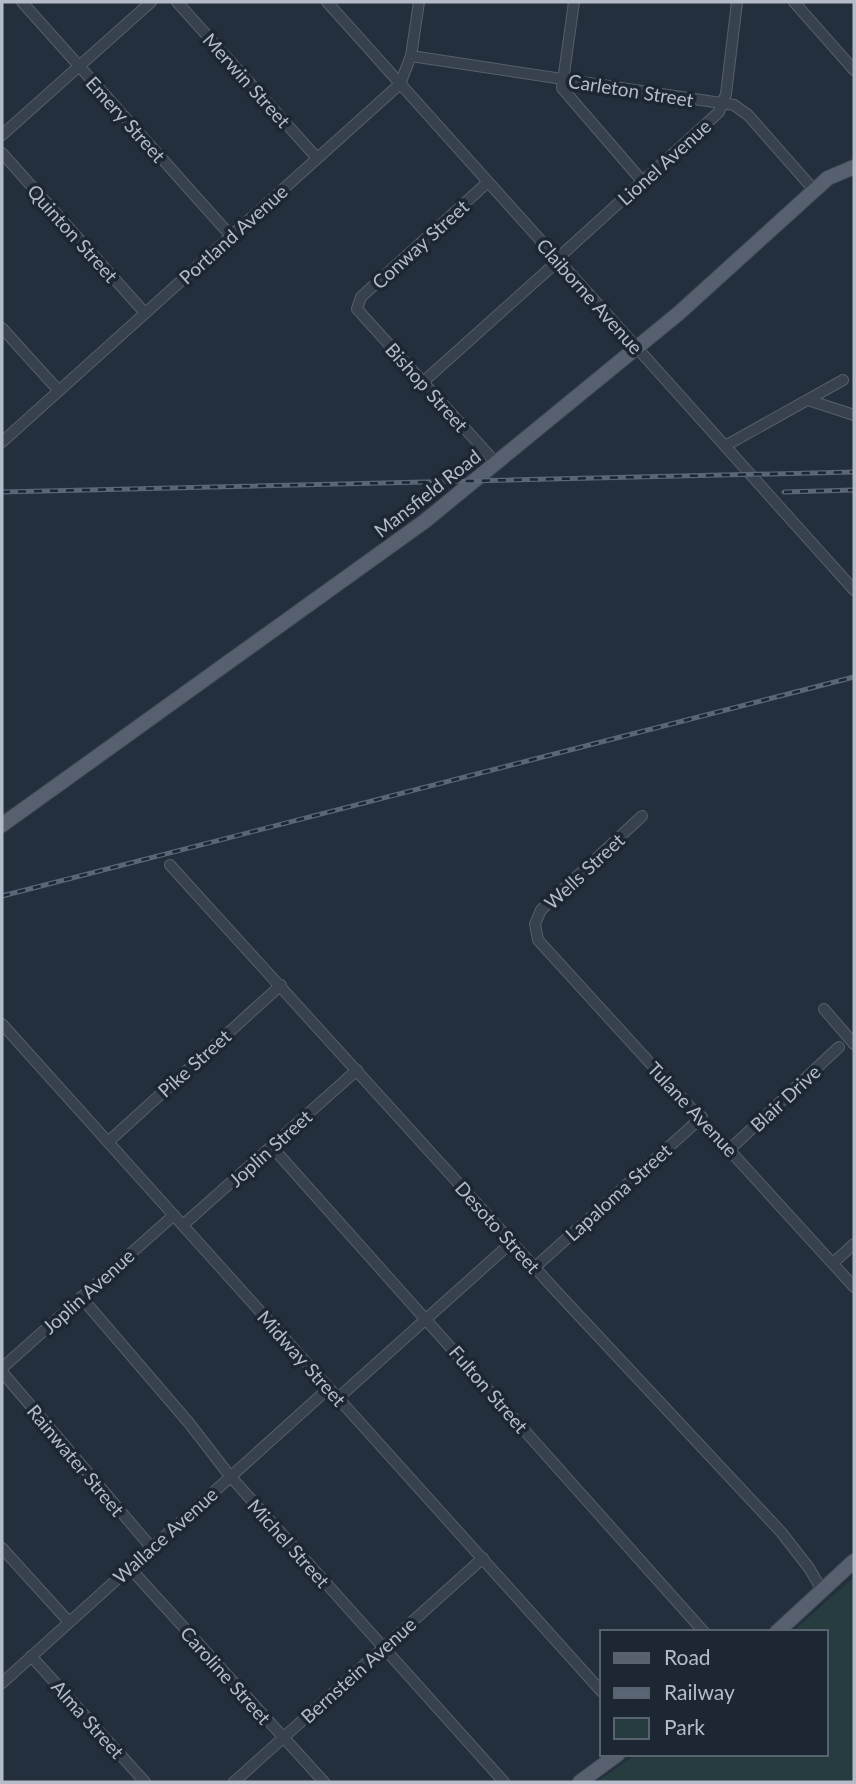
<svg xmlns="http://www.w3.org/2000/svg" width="856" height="1784" font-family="Lato,sans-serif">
<rect width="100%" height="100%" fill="#242f3e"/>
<path fill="#263c3f" d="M854 1577V1782H596L637 1754H826V1632H792Z"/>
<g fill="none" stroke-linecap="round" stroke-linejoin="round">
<g stroke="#565f6c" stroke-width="12">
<path id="minor" d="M22 2 231 236
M177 2 317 158
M327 2 854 590
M574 2 562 88 643 182
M794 2 854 70
M411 56 734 105 748 115 814 190
M2 135 151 2
M2 153 145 313
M488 182 361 297 357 309 497 464
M557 259 719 112 726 94 737 2
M2 328 59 391
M423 382 558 261
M808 400 854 415
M2 442 400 84 411 56 419 2
M725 446 843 380
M642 816 541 910 535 924 538 940 854 1287
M170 865 557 1292 781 1532 809 1568 822 1590
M824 1009 854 1044
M2 1024 602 1692
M108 1142 281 985
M272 1147 704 1632
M730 1149 839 1047
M183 1225 357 1070
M833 1263 854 1244
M534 1268 702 1117
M81 1297 189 1423 230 1476 504 1782
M2 1368 174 1215
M2 1372 151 1547
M338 1398 512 1242
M2 1548 69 1622
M129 1567 324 1782
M31 1656 145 1782
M2 1683 329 1388
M234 1782 483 1558"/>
</g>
<g stroke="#414a57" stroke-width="16">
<path id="major" d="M2 825 425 521 679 313 828 178 854 167
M777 1632 854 1561
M580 1782 618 1754"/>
</g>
<use href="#minor" stroke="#38414e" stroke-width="10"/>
<use href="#major" stroke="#56606e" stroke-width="14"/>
<g stroke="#5a6575" stroke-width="5">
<path id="rail" d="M2 492 854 472
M784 492 854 490
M2 896 854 677"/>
</g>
<use href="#rail" stroke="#1d2633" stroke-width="2.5" stroke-dasharray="8" stroke-linecap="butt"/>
</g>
<g text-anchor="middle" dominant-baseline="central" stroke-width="7" stroke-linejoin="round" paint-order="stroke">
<g font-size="19" fill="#b4bcc9" stroke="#1d2633">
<text transform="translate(247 80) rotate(48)">Merwin Street</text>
<text transform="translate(631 90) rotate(9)">Carleton Street</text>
<text transform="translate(126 119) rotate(48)">Emery Street</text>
<text transform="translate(664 162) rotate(-42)">Lionel Avenue</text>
<text transform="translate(73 233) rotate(48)">Quinton Street</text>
<text transform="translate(233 234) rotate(-42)">Portland Avenue</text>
<text transform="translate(420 244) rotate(-42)">Conway Street</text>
<text transform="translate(590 296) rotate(48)">Claiborne Avenue</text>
<text transform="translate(427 387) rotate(48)">Bishop Street</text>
<text transform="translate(427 493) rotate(-38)">Mansfield Road</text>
<text transform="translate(584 871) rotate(-43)">Wells Street</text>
<text transform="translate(194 1063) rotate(-42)">Pike Street</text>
<text transform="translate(785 1098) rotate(-43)">Blair Drive</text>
<text transform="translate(693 1109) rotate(47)">Tulane Avenue</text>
<text transform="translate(270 1148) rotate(-42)">Joplin Street</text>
<text transform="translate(618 1192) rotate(-42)">Lapaloma Street</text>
<text transform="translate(498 1227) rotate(48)">Desoto Street</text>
<text transform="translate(88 1291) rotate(-42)">Joplin Avenue</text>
<text transform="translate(302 1358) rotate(48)">Midway Street</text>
<text transform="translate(489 1389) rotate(49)">Fulton Street</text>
<text transform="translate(76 1460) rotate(50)">Rainwater Street</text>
<text transform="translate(165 1535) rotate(-42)">Wallace Avenue</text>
<text transform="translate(289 1543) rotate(48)">Michel Street</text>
<text transform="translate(358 1670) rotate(-42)">Bernstein Avenue</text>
<text transform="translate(226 1675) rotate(48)">Caroline Street</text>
<text transform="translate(88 1719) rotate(48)">Alma Street</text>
</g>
</g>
<rect width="856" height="1784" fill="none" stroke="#b4bcc9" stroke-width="7"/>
<rect x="600" y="1630" width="228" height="126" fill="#1d2633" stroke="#59626f" stroke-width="2"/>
<rect x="614" y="1653" width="35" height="10" fill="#56606e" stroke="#59626f" stroke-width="2"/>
<text x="664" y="1665" font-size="21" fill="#b4bcc9">Road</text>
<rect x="614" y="1688" width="35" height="10" fill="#5a6575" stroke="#59626f" stroke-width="2"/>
<text x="664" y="1700" font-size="21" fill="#b4bcc9">Railway</text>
<rect x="614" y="1718" width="35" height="21" fill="#263c3f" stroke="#59626f" stroke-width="2"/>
<text x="664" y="1735" font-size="21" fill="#b4bcc9">Park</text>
</svg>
